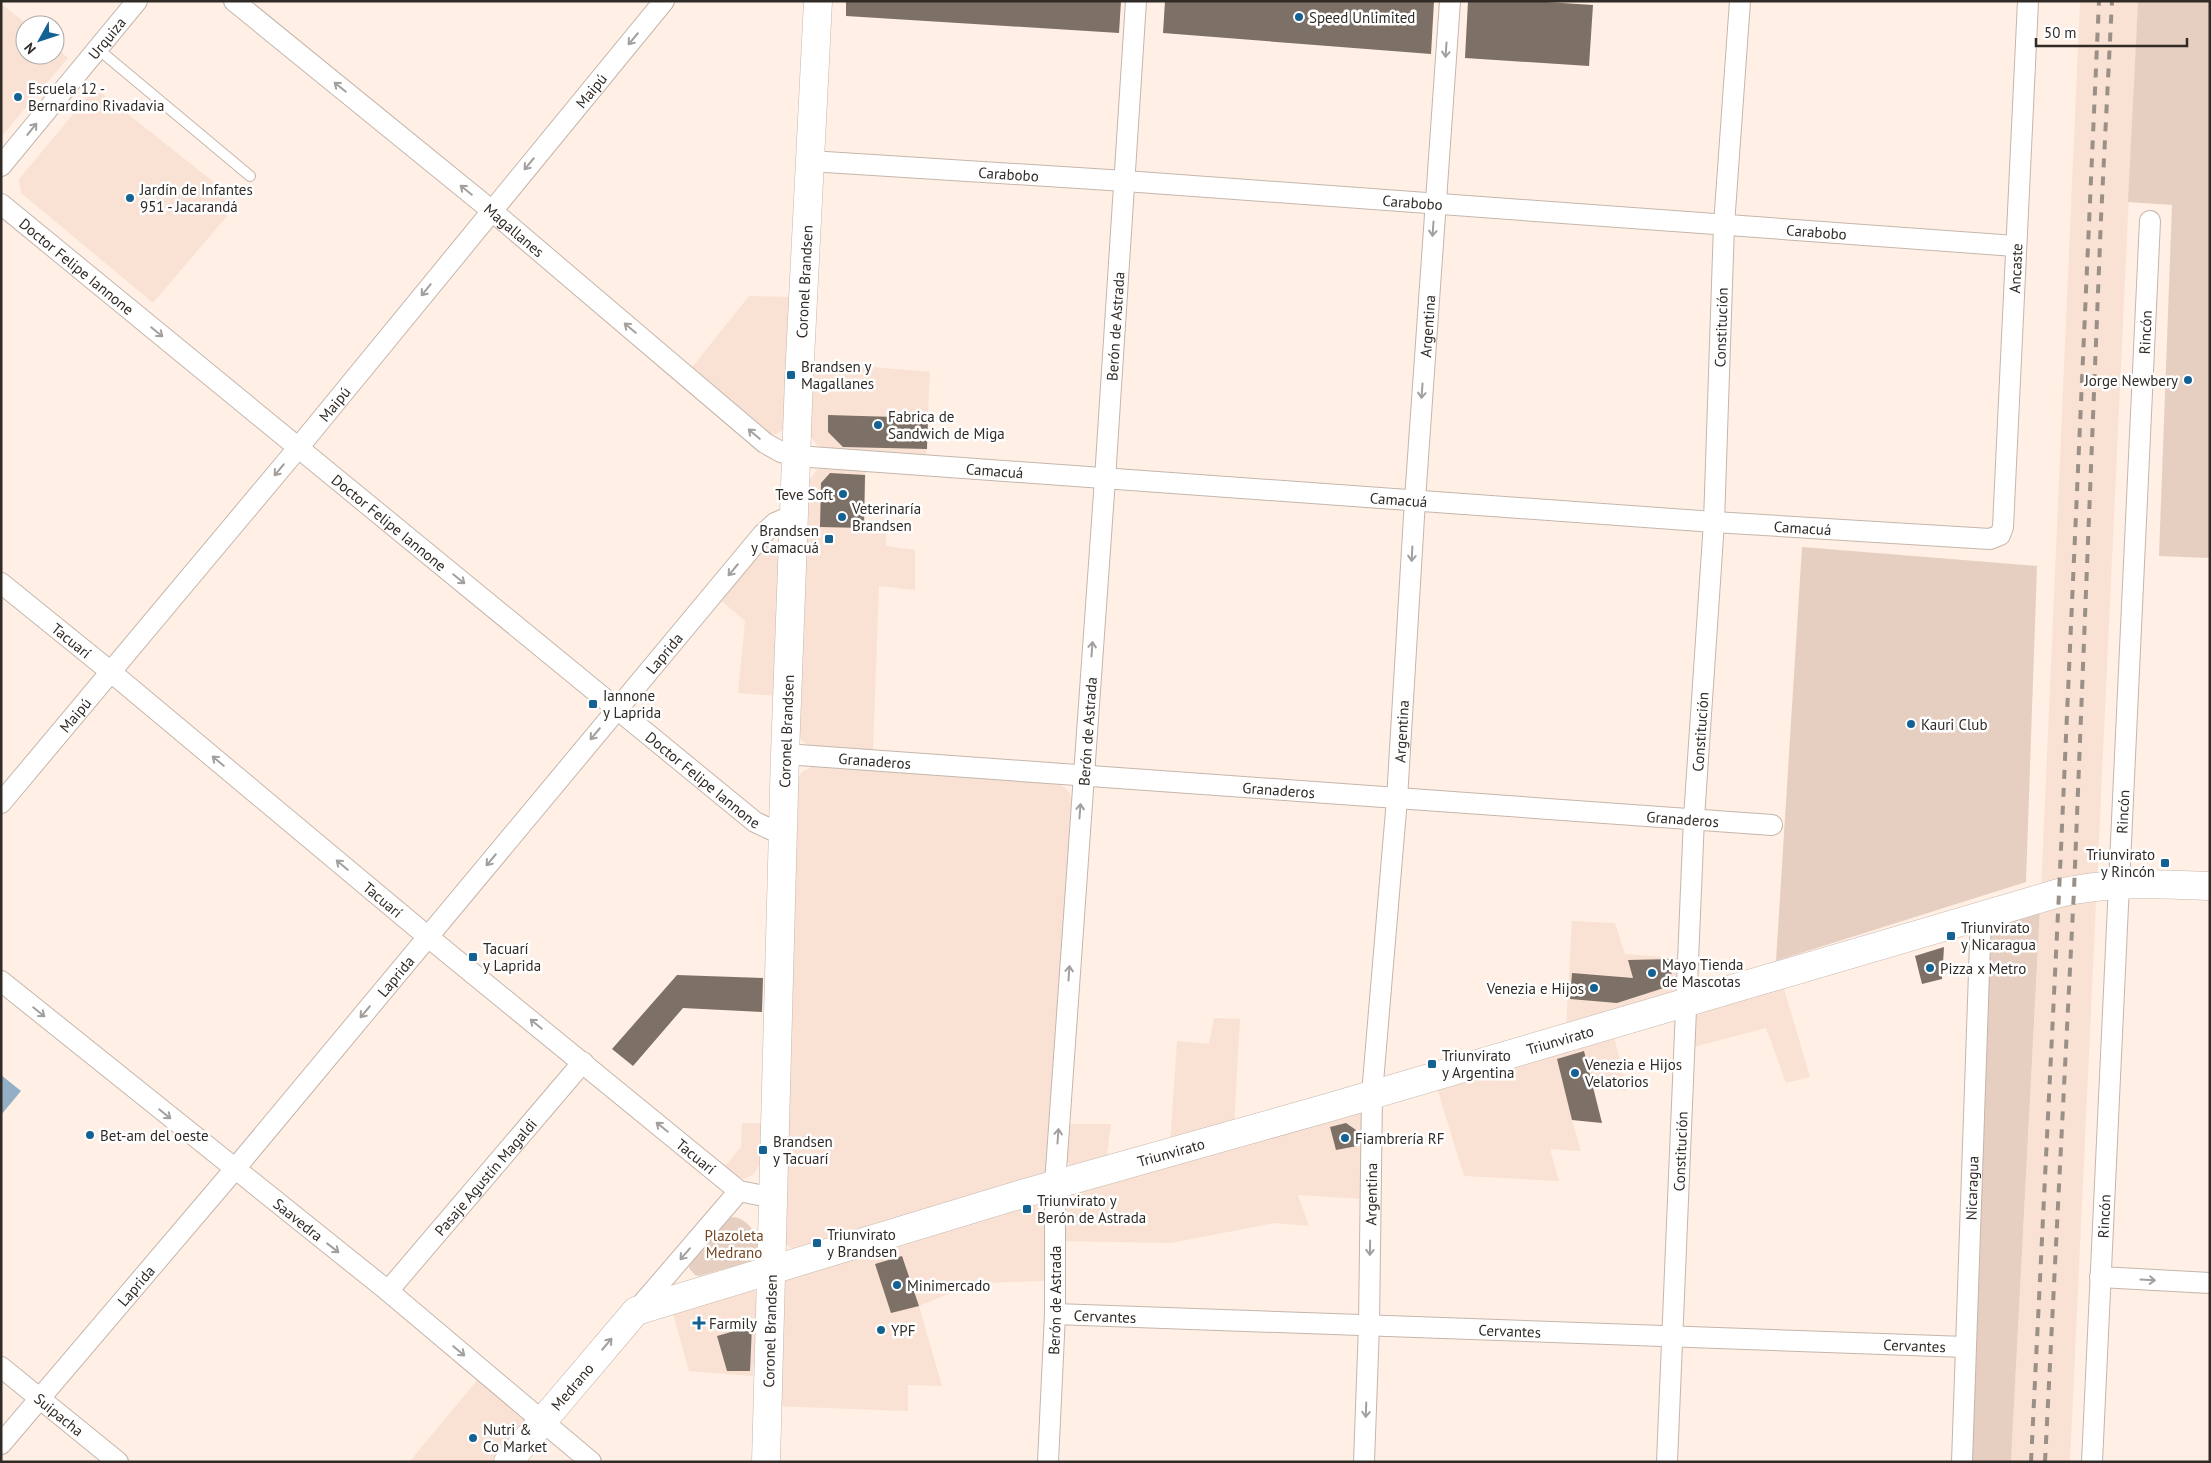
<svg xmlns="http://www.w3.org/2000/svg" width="2211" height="1463" font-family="'PT Sans',sans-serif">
<rect width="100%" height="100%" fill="#ffefe4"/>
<path fill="#f9e2d3" d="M2080 1H2138L2070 1462H2011L2040 915Z
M1 4 28 25H25V55H55V47L68 58 1 137Z
M95 88 239 202 153 303 21 193 19 179Z
M749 296 794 297 788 423 783 430 776 434 769 435 689 371Z
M812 362 930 372 926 457 824 448 817 445 809 434Z
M818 469 866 471 864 528H886V546L915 550V590L879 586 873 751 810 747 800 739 797 732 809 480Z
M769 544 775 546 780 551 777 696 738 693 745 621 718 598 763 545Z
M815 765 1055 784 1063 786 1070 793 1072 801 1052 1162 1049 1174 797 1250 789 1247 783 1240 795 783 802 772Z
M1572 921 1615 923 1625 954 1677 958 1678 986 1675 992 1566 1028Z
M1782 982 1810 1077 1786 1083 1766 1028 1690 1048 1696 1010Z
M1214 1018 1240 1019 1234 1127 1170 1145 1177 1041 1209 1044Z
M1613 1032 1627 1091 1593 1087 1602 1123 1572 1120 1581 1151 1550 1149 1559 1181 1464 1176 1436 1085Z
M1351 1110 1361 1113 1365 1119 1362 1199 1298 1195 1309 1226 1274 1223 1171 1243 1061 1241 1063 1202 1071 1194Z
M742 1123H762L760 1164 754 1174 744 1179 732 1174 724 1167 741 1147Z
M1068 1124H1111L1106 1163 1072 1167 1067 1162Z
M1027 1204 1036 1206 1041 1211 1046 1219 1045 1281 976 1283 919 1306 942 1386 908 1385V1411L772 1406 783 1278Z
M754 1288 758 1296 753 1376 689 1371 671 1307Z
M479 1378 523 1414 528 1423 499 1462H409Z"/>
<path fill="#e6cfc0" d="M2138 1H2210V558L2159 556 2172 205 2128 202Z
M1802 547 2037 566 2026 882 1776 961Z
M2040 909 2011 1462H1967L1986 924Z
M732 1217C750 1217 769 1247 753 1261L699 1276 695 1275 689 1268 690 1262 726 1220Z"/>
<path fill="#92afc6" d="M1 1075 21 1091 1 1115Z"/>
<path fill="#7d7067" d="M846 1H1121L1119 33 846 16Z
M1165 1H1434L1431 54 1163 33Z
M1468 1H1531L1593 5 1589 66 1465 58Z
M828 415 928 418 927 449 843 447 828 432Z
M830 473 865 475 864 528 820 527 821 483Z
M1944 947 1942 979 1922 984 1915 956Z
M1673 959 1670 986 1617 1003 1570 999 1572 973 1633 978 1628 960Z
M677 975 763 978 762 1012 683 1008 633 1066 612 1049Z
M1584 1051 1602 1123 1572 1120 1557 1059Z
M1346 1123 1356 1130 1357 1146 1336 1150 1330 1127Z
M902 1256 919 1306 891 1313 875 1264Z
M752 1326 750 1371H727L717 1336Z"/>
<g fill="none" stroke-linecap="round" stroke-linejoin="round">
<g stroke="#c5b6ac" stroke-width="12">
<path id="lane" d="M98 49 250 176"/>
</g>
<g stroke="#c5b6ac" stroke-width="22">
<g id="street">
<path id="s1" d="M234 1 491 210 765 443 781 452 797 456 1714 522 1990 539 2000 535 2003 527 2028 1"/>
<path id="s2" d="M810 161 1125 181 2015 246"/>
<path id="s3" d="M1 166 137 1"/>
<path id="s4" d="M1 204 755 822 783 835"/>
<path id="s5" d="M1 583 111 672 427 936 739 1191 774 1198"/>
<path id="s6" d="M785 754 1772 825"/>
<path id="s7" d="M1 803 298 448 664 1"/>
<path id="s8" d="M1 981 388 1291 591 1462"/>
<path d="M2100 1277 2210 1283"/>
<path id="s9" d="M388 1291 583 1062"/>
<path d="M636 1311 739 1191"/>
<path id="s10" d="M1055 1314 1965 1347"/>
<path id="s11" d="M1 1367 118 1462"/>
<path id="s12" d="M1 1444 234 1170 763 534 775 523 794 515"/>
<path id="s13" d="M1048 1462 1055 1314V1184L1105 479 1136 1"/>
<path id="s14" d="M1364 1462 1369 1325 1372 1094 1397 799 1415 500 1450 1"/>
<path id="s15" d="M1667 1462 1694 818 1714 522 1724 225 1740 1"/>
<path id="s16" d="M1962 1462 1981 915"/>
<path id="s17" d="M2092 1462 2150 221"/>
</g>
</g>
<g stroke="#c5b6ac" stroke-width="29">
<g id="secondary">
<path id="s18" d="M508 1462 636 1311 1022 1194 1327 1108 2059 893C2112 881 2156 884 2210 886"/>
<path id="s19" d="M766 1462 785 754 799 379 818 1"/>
</g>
</g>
<use href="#lane" stroke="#fff" stroke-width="10"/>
<use href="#street" stroke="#fff" stroke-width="20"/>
<use href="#secondary" stroke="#fff" stroke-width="28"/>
<path stroke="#9b9088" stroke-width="4" stroke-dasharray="9 9" stroke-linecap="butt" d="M2031 1462 2059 893 2099 1
M2045 1462 2074 890 2101 218 2112 1"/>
</g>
<defs><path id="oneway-shaft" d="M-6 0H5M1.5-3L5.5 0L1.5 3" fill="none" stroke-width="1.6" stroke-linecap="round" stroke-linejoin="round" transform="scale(1.25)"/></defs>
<g stroke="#a2a09e">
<use href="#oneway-shaft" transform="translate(633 39) rotate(130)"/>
<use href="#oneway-shaft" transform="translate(1446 50) rotate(94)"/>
<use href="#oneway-shaft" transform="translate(340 87) rotate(-141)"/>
<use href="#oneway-shaft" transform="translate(32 129) rotate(-51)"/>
<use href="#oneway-shaft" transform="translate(529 164) rotate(130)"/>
<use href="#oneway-shaft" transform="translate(466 190) rotate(-141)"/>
<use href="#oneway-shaft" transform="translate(1433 229) rotate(94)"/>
<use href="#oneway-shaft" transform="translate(426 290) rotate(129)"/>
<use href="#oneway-shaft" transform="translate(630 328) rotate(-140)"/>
<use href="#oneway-shaft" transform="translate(157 332) rotate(39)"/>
<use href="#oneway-shaft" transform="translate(1422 391) rotate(94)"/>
<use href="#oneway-shaft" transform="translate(754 434) rotate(-140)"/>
<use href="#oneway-shaft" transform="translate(279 470) rotate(130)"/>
<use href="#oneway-shaft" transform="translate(1412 554) rotate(93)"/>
<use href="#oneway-shaft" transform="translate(733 570) rotate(130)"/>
<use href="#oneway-shaft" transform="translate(459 579) rotate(39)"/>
<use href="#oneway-shaft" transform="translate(1092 649) rotate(-86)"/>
<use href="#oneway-shaft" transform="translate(595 734) rotate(130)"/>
<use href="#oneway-shaft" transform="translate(218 761) rotate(-140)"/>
<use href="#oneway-shaft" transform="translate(1080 811) rotate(-86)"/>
<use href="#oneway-shaft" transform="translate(491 860) rotate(130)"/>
<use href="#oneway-shaft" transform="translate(342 865) rotate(-140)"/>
<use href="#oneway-shaft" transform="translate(1069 973) rotate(-86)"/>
<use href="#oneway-shaft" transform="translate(39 1012) rotate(39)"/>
<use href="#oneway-shaft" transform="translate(365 1012) rotate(130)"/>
<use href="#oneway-shaft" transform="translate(536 1024) rotate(-141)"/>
<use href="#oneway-shaft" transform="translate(165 1114) rotate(39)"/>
<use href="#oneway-shaft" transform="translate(662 1127) rotate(-141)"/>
<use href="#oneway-shaft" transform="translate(1058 1136) rotate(-86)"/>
<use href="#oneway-shaft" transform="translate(333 1248) rotate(38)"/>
<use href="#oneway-shaft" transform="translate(1370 1248) rotate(91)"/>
<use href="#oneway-shaft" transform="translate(685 1254) rotate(131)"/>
<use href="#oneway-shaft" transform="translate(2148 1280) rotate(3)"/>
<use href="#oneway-shaft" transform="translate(607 1344) rotate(-50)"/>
<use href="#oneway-shaft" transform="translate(459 1351) rotate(40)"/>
<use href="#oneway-shaft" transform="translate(1366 1410) rotate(92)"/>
</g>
<g fill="#146294" stroke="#fff" stroke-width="2">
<circle cx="1299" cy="17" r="5"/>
<circle cx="18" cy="97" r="5"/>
<circle cx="130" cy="198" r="5"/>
<rect x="786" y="370" width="10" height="10" rx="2.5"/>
<circle cx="2188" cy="380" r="5"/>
<circle cx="878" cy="425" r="5"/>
<circle cx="843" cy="494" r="5"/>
<circle cx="842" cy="517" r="5"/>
<rect x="824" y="534" width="10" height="10" rx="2.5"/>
<rect x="588" y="699" width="10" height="10" rx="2.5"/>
<circle cx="1911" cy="724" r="5"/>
<rect x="2160" y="858" width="10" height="10" rx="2.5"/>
<rect x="1946" y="931" width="10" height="10" rx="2.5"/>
<rect x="468" y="952" width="10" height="10" rx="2.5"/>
<circle cx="1930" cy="968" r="5"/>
<circle cx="1652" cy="973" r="5"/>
<circle cx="1594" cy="988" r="5"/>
<rect x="1427" y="1059" width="10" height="10" rx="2.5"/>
<circle cx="1575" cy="1073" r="5"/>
<circle cx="90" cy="1135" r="5"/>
<circle cx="1345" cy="1138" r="5"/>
<rect x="758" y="1145" width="10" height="10" rx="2.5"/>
<rect x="1022" y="1204" width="10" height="10" rx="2.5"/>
<rect x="812" y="1238" width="10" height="10" rx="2.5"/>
<circle cx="897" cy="1285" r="5"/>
<path d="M696.5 1315.5h5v5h5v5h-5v5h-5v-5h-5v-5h5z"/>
<circle cx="881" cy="1330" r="5"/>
<circle cx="473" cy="1438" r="5"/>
</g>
<g text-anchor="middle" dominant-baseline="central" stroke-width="5" stroke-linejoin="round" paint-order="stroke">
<g font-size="15" fill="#312b27" stroke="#fff" text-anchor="start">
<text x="1309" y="17">Speed Unlimited</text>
<text x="28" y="88">Escuela 12 -<tspan x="28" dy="17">Bernardino Rivadavia</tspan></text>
<text x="140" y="189">Jardín de Infantes<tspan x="140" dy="17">951 - Jacarandá</tspan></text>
<text x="801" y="366">Brandsen y<tspan x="801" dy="17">Magallanes</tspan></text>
<text x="2178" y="380" text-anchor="end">Jorge Newbery</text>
<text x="888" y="416">Fabrica de<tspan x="888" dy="17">Sandwich de Miga</tspan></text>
<text x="833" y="494" text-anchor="end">Teve Soft</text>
<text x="852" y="508">Veterinaría<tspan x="852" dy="17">Brandsen</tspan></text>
<text x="819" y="530" text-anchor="end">Brandsen<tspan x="819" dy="17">y Camacuá</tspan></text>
<text x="603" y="695">Iannone<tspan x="603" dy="17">y Laprida</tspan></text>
<text x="1921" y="724">Kauri Club</text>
<text x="2155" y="854" text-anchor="end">Triunvirato<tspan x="2155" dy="17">y Rincón</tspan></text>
<text x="1961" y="927">Triunvirato<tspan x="1961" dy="17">y Nicaragua</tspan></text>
<text x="483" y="948">Tacuarí<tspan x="483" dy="17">y Laprida</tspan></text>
<text x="1662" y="964">Mayo Tienda<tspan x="1662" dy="17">de Mascotas</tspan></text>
<text x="1940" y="968">Pizza x Metro</text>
<text x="1584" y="988" text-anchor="end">Venezia e Hijos</text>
<text x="1442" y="1055">Triunvirato<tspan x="1442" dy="17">y Argentina</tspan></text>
<text x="1585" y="1064">Venezia e Hijos<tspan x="1585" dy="17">Velatorios</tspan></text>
<text x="100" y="1135">Bet-am del oeste</text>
<text x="1355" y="1138">Fiambrería RF</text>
<text x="773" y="1141">Brandsen<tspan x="773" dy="17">y Tacuarí</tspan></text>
<text x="1037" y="1200">Triunvirato y<tspan x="1037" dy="17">Berón de Astrada</tspan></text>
<text x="827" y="1234">Triunvirato<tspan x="827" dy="17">y Brandsen</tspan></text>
<text x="907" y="1285">Minimercado</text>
<text x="709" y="1323">Farmily</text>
<text x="891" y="1330">YPF</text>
<text x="483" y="1429">Nutri &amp;<tspan x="483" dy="17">Co Market</tspan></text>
</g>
<g font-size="15" fill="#312b27" stroke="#fff">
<text stroke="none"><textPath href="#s3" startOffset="166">Urquiza</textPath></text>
<text stroke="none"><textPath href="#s7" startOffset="925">Maipú</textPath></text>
<text stroke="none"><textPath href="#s2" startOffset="199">Carabobo</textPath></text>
<text stroke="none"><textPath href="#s2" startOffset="604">Carabobo</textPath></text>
<text stroke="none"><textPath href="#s1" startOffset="362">Magallanes</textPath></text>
<text stroke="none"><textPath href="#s2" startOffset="1009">Carabobo</textPath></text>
<text stroke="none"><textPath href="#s4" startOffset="98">Doctor Felipe Iannone</textPath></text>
<text stroke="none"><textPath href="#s1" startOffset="2200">Ancaste</textPath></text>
<text stroke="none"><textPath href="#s19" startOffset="1181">Coronel Brandsen</textPath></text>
<text stroke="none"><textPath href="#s13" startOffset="1138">Berón de Astrada</textPath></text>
<text stroke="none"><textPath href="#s14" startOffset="1138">Argentina</textPath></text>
<text stroke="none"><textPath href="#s15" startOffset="1136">Constitución</textPath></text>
<text stroke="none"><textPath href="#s17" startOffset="1131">Rincón</textPath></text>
<text stroke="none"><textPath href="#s7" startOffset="520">Maipú</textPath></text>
<text stroke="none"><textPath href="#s1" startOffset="924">Camacuá</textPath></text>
<text stroke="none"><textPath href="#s1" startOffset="1329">Camacuá</textPath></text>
<text stroke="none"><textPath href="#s4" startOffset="502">Doctor Felipe Iannone</textPath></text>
<text stroke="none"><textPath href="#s1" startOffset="1734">Camacuá</textPath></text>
<text stroke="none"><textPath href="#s5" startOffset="91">Tacuarí</textPath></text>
<text stroke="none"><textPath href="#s12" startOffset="1032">Laprida</textPath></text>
<text stroke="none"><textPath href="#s7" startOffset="115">Maipú</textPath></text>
<text stroke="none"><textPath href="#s19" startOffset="731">Coronel Brandsen</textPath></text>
<text stroke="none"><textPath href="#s13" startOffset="732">Berón de Astrada</textPath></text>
<text stroke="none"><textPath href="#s14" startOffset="732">Argentina</textPath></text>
<text stroke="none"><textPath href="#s15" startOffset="731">Constitución</textPath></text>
<text stroke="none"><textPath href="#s6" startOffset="90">Granaderos</textPath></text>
<text stroke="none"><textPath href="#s4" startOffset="908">Doctor Felipe Iannone</textPath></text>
<text stroke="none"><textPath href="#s6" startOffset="495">Granaderos</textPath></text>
<text stroke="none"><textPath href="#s17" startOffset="651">Rincón</textPath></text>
<text stroke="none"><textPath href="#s6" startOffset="900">Granaderos</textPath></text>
<text stroke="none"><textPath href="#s5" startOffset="496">Tacuarí</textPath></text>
<text stroke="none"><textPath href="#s12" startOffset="612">Laprida</textPath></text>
<text stroke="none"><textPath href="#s18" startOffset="1161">Triunvirato</textPath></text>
<text stroke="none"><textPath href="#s15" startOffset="311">Constitución</textPath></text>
<text stroke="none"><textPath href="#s18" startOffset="756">Triunvirato</textPath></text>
<text stroke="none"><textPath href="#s5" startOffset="901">Tacuarí</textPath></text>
<text stroke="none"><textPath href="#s9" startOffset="150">Pasaje Agustín Magaldi</textPath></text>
<text stroke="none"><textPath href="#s16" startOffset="274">Nicaragua</textPath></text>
<text stroke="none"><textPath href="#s14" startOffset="268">Argentina</textPath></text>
<text stroke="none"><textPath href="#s17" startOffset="246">Rincón</textPath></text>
<text stroke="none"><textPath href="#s8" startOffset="381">Saavedra</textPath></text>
<text stroke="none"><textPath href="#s12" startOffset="208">Laprida</textPath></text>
<text stroke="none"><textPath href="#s13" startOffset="162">Berón de Astrada</textPath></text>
<text stroke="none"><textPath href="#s10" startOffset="50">Cervantes</textPath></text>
<text stroke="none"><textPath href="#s10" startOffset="455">Cervantes</textPath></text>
<text stroke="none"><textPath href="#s19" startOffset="131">Coronel Brandsen</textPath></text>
<text stroke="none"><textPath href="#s10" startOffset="860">Cervantes</textPath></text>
<text stroke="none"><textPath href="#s18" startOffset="99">Medrano</textPath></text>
<text stroke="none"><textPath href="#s11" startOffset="75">Suipacha</textPath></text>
</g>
<g font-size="15" fill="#734725" stroke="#fff">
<text x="734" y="1235">Plazoleta<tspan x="734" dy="17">Medrano</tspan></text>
</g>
</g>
<rect width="2211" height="1463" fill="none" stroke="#312b27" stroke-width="5"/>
<g transform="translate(40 40) rotate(230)"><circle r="24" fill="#ffffff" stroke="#adaaa9"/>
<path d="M0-4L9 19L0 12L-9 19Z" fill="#146294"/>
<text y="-8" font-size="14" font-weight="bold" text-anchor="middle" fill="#312b27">N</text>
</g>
<path d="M2036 38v8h151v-8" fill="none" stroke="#312b27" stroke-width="2.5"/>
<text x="2044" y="38" font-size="15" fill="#312b27" stroke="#ffffff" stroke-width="4" paint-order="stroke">50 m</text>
</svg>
